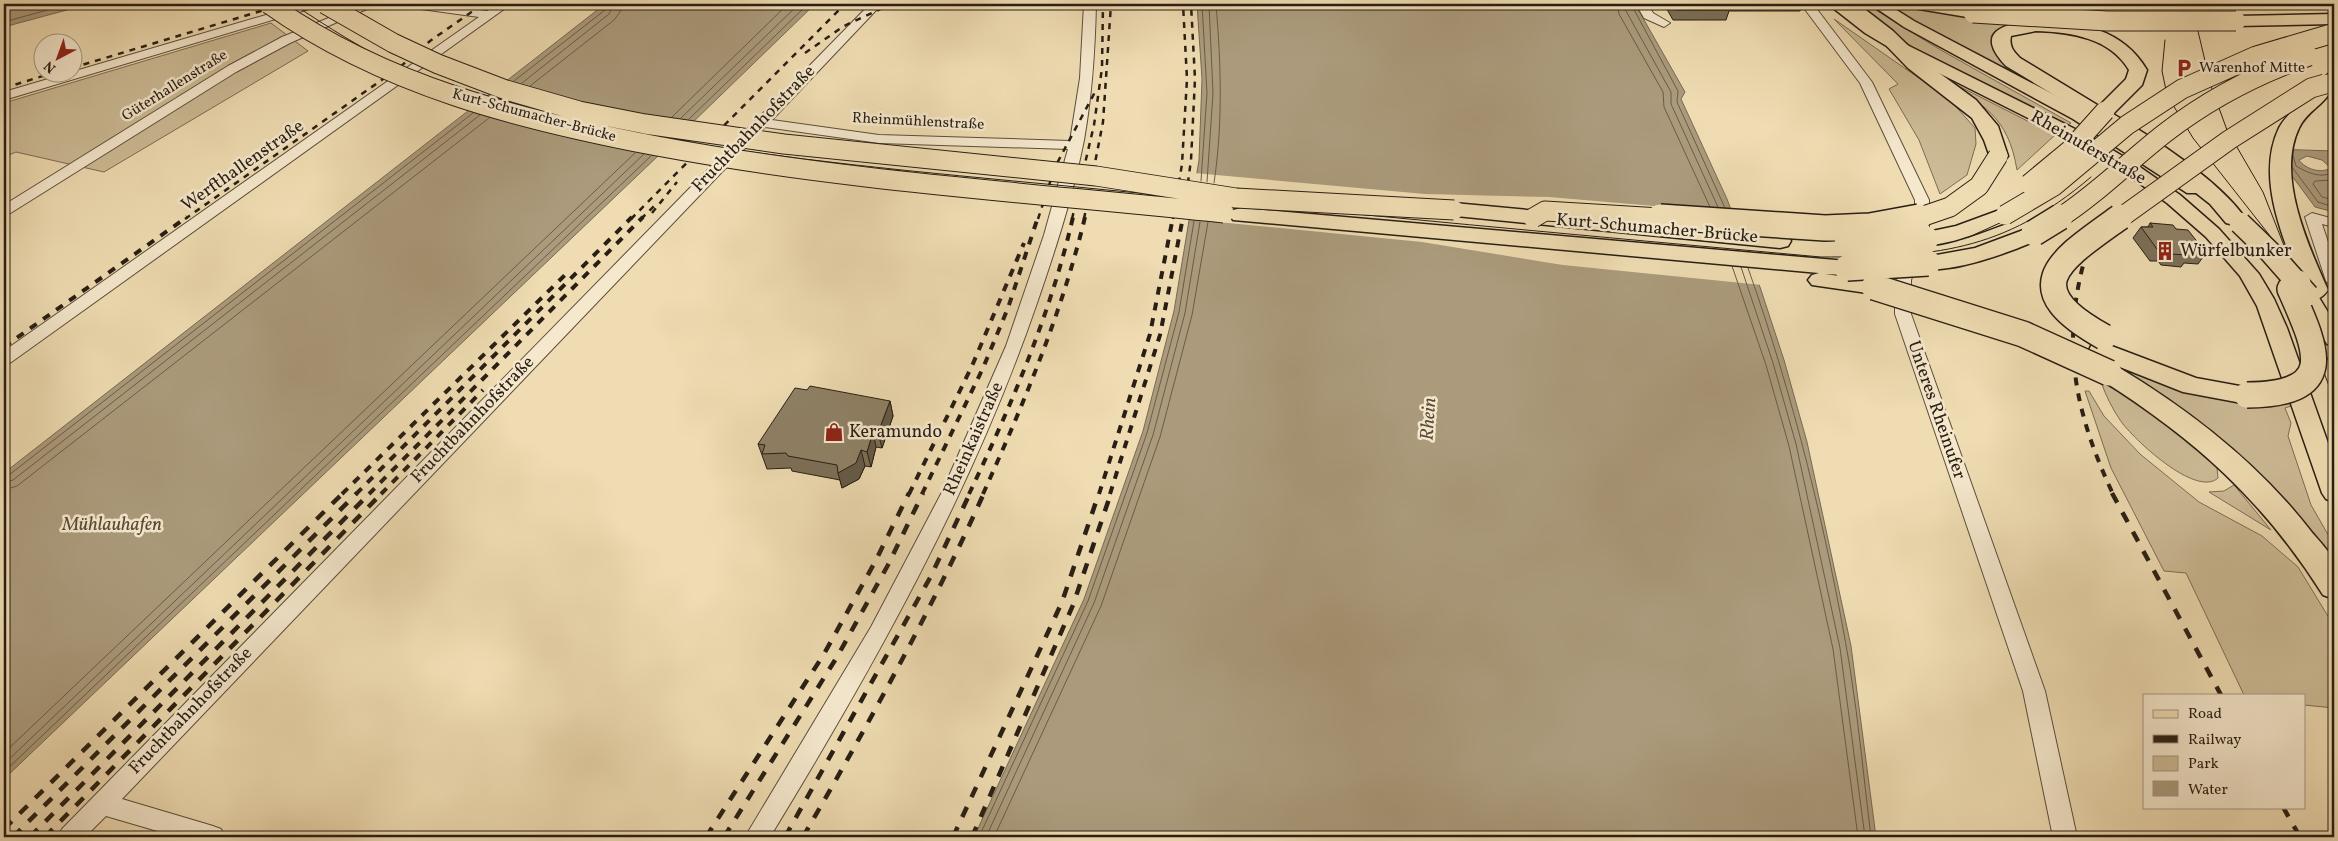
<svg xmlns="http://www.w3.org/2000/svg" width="2338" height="841" font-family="Vollkorn,serif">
<rect width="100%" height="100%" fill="#efdcb2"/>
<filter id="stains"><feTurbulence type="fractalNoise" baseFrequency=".004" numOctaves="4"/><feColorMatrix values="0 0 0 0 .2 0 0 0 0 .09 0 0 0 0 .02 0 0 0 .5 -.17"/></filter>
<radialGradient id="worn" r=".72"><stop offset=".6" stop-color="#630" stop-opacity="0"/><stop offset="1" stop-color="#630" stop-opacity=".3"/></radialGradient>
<path fill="#cdbc97" stroke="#7a6d56" d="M1866 4 1939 49 2071 123 2066 126 1923 54 1865 15Z
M1885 4H1909L2008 23 1995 31 1991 36 1993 48 2003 60 2077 109 1927 29Z
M1834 19 1949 99 1975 128 1976 144 1967 175 1940 194 1919 140 1889 89 1898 84Z
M271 23 308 51 104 172 16 152 4 157V103Z
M1941 77 2055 135 2017 170C2008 115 1982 105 1941 77Z
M2102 361 2287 400 2291 406 2285 408 2291 423 2288 436 2311 505 2334 545V570Z
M2101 382C2143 405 2185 433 2217 468L2218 478C2196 498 2133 439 2120 420 2112 408 2106 396 2101 382Z
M2085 391H2089L2104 416 2140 454 2199 502 2262 536 2298 567 2334 626V708L2304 705V695H2244L2186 573 2164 571 2111 468Z
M2234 485 2271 530 2209 492 2224 491Z"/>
<path fill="#ab9b7c" stroke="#776952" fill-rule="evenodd" d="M4 4H89L4 27Z
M605 4H815L659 155 4 779V473Z
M1197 4H1635L1685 92 1681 99 1727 199 1760 287 1784 360 1807 442 1851 646 1876 837H974L1084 599 1143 431 1174 311 1199 160 1202 79Z
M2272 149 2334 151V212L2315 207ZM2307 156 2322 160 2331 168C2321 174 2305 169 2299 160Z"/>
<path fill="#efdcb2" d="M1194 173 1425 194 1549 197 1735 213 1762 285 1563 265 1422 242 1187 219Z"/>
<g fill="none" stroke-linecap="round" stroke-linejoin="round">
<path stroke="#6a5c48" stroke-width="1" d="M1617 4 1619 14 1663 92 1664 107 1710 207
M1625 4 1626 11 1671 92V104L1718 207
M1631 4 1678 91 1677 102 1725 208
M4 22 69 4
M514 81 605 10 607 4
M522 83 609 14 614 4
M530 86 614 20 620 12 621 4
M672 117 788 4
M681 118 799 4
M689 119 808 4
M2293 155 2296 166C2308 173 2321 179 2334 172
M2292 167 2318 202 2334 207
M2334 180 2315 181 2313 184 2322 197 2334 200
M1201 181 1207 93 1202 4
M1207 182 1213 93 1209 4
M1214 183C1223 123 1221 64 1216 4
M1732 266 1766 365 1789 446 1833 649 1858 837
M1741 267 1773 363 1796 444 1840 648 1865 837
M1748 268C1794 398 1827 532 1850 668 1859 724 1864 781 1871 837
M4 476 9 475 473 113
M4 483 13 480 480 115
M4 490 17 486 489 118
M4 753 635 153
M4 764 644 154
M4 772 651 156
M979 837 1088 601 1147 433 1179 312 1194 221
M986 837 1094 603 1153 435 1185 313 1200 222
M994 837 1101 606 1160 437 1192 315 1208 222"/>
<g stroke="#5a4e3c" stroke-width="2">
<path id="minor" d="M303 4H321L319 6 4 100V92Z
M363 4H378L290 43 236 72 9 214 4 215V205L228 66 282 37Z
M408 4H437L487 11 498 4H511L10 363 4 364V351L479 17 414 8Z
M870 4H882L772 120 879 135 1070 141 1080 78 1084 4H1096C1095 50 1092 95 1084 140 1073 196 1055 251 1036 306 971 494 873 668 770 837H745L871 627 942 492 1006 346 1044 235 1068 149 879 143 765 127 122 799 213 826 221 829 225 837H178L106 816 85 837H58L62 829Z
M1636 4H1648L1653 13 1670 23 1664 27 1644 18Z
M1801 4H1813L1872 82 1929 200V228L1927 231H1917L1915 228V200L1860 83Z
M2312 213 2334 219V227L2322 224 2334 260V286L2329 284 2326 281 2305 217Z
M1913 250 1921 255 1911 280V314L2045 691 2077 837H2053L2023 691 1895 314C1895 298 1894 255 1913 250Z"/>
</g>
<g stroke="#281e14" stroke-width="3">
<path id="major" d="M1828 4H1845L1875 27 1907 45 2093 138 2137 165 2180 195 2219 229 2259 274 2274 299 2287 328 2334 460V502L2326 499 2322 493 2257 306 2240 276 2206 237 2167 203 2125 173 2034 121 1895 51 1865 33Z
M1870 4H1887L1914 21 2085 111 2199 185 2202 189 2199 193H2187L2073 119 1904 27Z
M2308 289 2315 291 2334 322V346L2327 344 2298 295 2301 291Z"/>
</g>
<g stroke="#281e14" stroke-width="3">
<path id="highway" d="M1840 4H1858L1893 31 1927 64 1976 100 1998 126 2008 156 2005 160 1998 162 1991 160 1984 140 1972 118 1908 68 1880 39 1849 16Z
M1910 4H1949L1979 9 1982 13 1979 17 1973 18 1913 8Z
M2334 14V24L2236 26 2230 25 2227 21 2230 17 2236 16Z
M2036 20C2081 22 2123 29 2147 70L2142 85 2113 114C2152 137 2220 181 2245 218L2242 223 2234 225 2226 223 2210 204 2129 140 2006 66C1973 31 2004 24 2036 20ZM2036 31C2071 32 2110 38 2129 70L2126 79 2099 106 2020 58C2013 51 2009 46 2011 36Z
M2334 72C2336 103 2310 105 2299 128 2276 176 2308 245 2328 290 2321 300 2311 303 2300 300L2296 295 2303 288C2284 241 2255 178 2279 128 2285 116 2297 107 2307 97 2317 87 2319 76 2334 72Z
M1454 203 1780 234 1788 236 1791 241 1788 246 1780 248 1446 215 1443 210 1446 205Z
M1241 208 1847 261 1855 263 1859 268 1855 273 1847 275 1825 274 1882 282 1886 287 1882 292 1874 294 1812 285 1808 280 1812 275 1819 273 1233 220 1230 215 1233 210Z
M2005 208 2013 210 2016 215 2013 220C1990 228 1941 250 1918 244L1915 239 1918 234 1956 226Z
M2034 226 2042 228 2045 233 2042 238C2014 251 1950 275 1920 268L1917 263 1920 258 1975 248Z
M2101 342 2196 378 2256 389 2260 395 2256 401 2247 404 2183 392 2092 356 2089 350 2092 344Z
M2109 365 2118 367C2191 411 2258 463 2310 530 2318 540 2332 553 2334 564 2336 575 2334 588 2334 599L2323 595C2263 500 2195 439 2100 379L2096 373 2100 367Z"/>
</g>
<use href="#minor" fill="#f5e8cd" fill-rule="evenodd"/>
<use href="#major" fill="#efdcb2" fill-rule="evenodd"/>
<use href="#highway" fill="#efdcb2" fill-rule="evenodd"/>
<path stroke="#281e14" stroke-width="1" d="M293 4C328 27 363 50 401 67 494 109 597 128 697 144 836 166 977 177 1118 191 1352 214 1587 236 1821 257 1933 257 2002 253 2091 177
M2197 27 2211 86 2227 130 2263 192 2316 327
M2165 40 2162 71 2167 95 2193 138 2274 241 2334 399
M1969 237 2013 217 2078 172
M2325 352 2334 376"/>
<path stroke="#281e14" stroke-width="2.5" stroke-dasharray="6 6" stroke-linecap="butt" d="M805 53 844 26 891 4
M72 68 284 4
M4 88 56 72
M652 213 677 182
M185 219 400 67 430 41 483 4
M631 219 845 4
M641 219 654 206
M1038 219 1055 167 1095 92
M1072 219 1094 125 1102 68 1103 4
M1084 219 1103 122 1111 4
M1173 219 1182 164 1187 79 1183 4
M1183 219 1191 160 1195 79 1191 4"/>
<path stroke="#281e14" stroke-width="4" stroke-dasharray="8 8" stroke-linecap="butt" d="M2087 251C2060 341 2074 411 2113 494
M4 347 187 217
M342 494 569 271
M356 494 632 217
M369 494 643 217
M381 494 483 390
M909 494 972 366 1024 243
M922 494 983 368 1008 308 1038 217
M969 494C1011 406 1051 313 1073 217
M983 494C1023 405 1062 313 1085 217
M1099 494 1150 334 1173 217
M1110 494 1160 335 1183 217"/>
<path stroke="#281e14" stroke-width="4.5" stroke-dasharray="11 11" stroke-linecap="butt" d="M2112 493 2221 695
M2283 807 2300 837
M4 829 343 493
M13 837 357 493
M30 837 370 493
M45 837 382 493
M706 837 824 654 875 562 909 493
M724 837 837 657 888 565 923 493
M785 837 931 576 970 493
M803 837C868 725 931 611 984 493
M953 837 1062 602 1099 493
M972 837 1073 605 1111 493"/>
<g stroke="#281e14" stroke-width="24" stroke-linecap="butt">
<path id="major-bridge" d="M2240 223 2271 253 2308 295"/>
</g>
<g stroke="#281e14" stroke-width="21" stroke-linecap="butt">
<path id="highway-bridge-far1" d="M269 4C384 86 521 120 657 146 844 181 1035 193 1224 213
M325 4 393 43 438 64 506 90 579 111 645 124 784 144 1096 176 1236 198 1454 210
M1973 13 2107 21H2236
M2029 184 2070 150 2105 111
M2005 215 2054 186 2127 125 2182 89 2256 56 2334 33
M1533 218 1545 211 1677 219
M1915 219 1950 207 1979 186 1998 156
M2058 219C2097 194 2129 161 2165 133 2209 99 2257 74 2309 56
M2119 219 2229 140 2311 88 2325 84"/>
</g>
<g stroke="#281e14" stroke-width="28" stroke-linecap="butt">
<path id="highway-bridge" d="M1660 217 1825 228 1870 226 1919 217
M2034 233 2060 217
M1847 245 1926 239
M1847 268 1928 263
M1874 287 2023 334 2109 373
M2104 337C2014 287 2060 260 2120 217
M2247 395C2338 394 2318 352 2290 289L2298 283"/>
</g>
<use href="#major-bridge" stroke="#efdcb2" stroke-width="21"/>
<use href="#highway-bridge-far1" stroke="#efdcb2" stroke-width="19"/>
<use href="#highway-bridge" stroke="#efdcb2" stroke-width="25"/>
</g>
<path fill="#7b6f58" stroke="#281e14" d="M1664 4H1803L1800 11H1729L1726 20H1673Z
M2150 223 2176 229 2206 253 2198 264 2184 263 2181 267 2161 265 2158 261H2150L2133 238 2141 227H2148Z
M890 401 893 416 882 448 876 447 871 467 865 466 859 479 842 488 840 480 792 471 791 468 767 469 758 444Z"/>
<path fill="#645a47" stroke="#281e14" d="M890 401 893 416 882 448 878 433Z
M873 432 876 447 871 467 867 452Z
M861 450 865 466 859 479 842 488 838 473Z"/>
<path fill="#8f8166" stroke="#281e14" d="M1673 4H1725L1729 10H1676Z
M2150 223 2173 225 2176 229 2188 230 2206 253 2186 251 2189 255 2169 254 2166 250 2157 249 2141 227H2153Z
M810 386 890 401 878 433 873 432 867 452 861 450 856 463 838 473 837 465 788 456 786 453 762 454 765 445 758 444 795 388 807 390Z"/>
<defs>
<g id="parking-bare" transform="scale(1.5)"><path d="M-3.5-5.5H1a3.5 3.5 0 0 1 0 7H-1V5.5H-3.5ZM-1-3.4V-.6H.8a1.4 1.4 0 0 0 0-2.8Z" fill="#8f2418" stroke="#f5e8cd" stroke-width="2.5" paint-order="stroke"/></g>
<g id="building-bare" transform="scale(1.5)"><path d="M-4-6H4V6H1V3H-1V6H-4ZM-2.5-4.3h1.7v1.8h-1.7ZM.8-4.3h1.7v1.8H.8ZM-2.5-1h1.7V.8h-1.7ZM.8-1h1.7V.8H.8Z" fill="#8f2418" stroke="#f5e8cd" stroke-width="2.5" paint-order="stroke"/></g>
<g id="shop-bare" transform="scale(1.5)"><path d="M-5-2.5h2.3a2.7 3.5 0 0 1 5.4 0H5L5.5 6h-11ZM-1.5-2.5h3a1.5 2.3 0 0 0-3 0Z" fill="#8f2418" stroke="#f5e8cd" stroke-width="2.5" paint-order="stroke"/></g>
</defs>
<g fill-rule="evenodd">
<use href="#parking-bare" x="2184" y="68"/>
<use href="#building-bare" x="2165" y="251"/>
<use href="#shop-bare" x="834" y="432"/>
</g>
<g text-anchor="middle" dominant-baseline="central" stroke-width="5" stroke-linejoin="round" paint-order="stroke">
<g font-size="15" fill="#281e14" stroke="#f5e8cd" text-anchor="start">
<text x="2199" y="68">Warenhof Mitte</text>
</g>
<g font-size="15" fill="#281e14" stroke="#f5e8cd">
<text transform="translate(175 86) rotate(-32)">Güterhallenstraße</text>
<text transform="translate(534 116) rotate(15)">Kurt-Schumacher-Brücke</text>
<text transform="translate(918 122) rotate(3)">Rheinmühlenstraße</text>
</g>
<g font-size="18" fill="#281e14" stroke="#f5e8cd">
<text transform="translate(754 129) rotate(-46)">Fruchtbahnhofstraße</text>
<text transform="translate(2088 148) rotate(30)">Rheinuferstraße</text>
<text transform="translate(243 166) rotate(-35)">Werfthallenstraße</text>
<text transform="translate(1657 229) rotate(5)">Kurt-Schumacher-Brücke</text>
<text transform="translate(1936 410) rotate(71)">Unteres Rheinufer</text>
<text transform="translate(473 420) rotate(-46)">Fruchtbahnhofstraße</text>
<text transform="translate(974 439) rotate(-66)">Rheinkaistraße</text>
<text transform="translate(191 711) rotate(-46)">Fruchtbahnhofstraße</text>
</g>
<g font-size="18" fill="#281e14" stroke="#f5e8cd" text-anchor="start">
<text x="2180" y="251">Würfelbunker</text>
<text x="849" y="432">Keramundo</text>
</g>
<g font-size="19" font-style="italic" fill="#564a38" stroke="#f5e8cd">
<text transform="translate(1429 419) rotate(-86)">Rhein</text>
<text x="112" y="525">Mühlauhafen</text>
</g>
</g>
<rect width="2338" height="841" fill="none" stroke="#efdcb2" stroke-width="20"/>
<rect x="5" y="5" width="2328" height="831" fill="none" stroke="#281e14" stroke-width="2.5"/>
<rect x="10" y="10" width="2318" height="821" fill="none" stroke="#281e14"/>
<rect x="2143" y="694" width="162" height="115" fill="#f5e8cd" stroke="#a39783"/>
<rect x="2153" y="710" width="25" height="8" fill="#efdcb2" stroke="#a39783"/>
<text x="2188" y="718" font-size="15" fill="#281e14">Road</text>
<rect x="2153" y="735" width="25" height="8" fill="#281e14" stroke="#a39783"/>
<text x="2188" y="744" font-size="15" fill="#281e14">Railway</text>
<rect x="2153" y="756" width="25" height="15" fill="#cdbc97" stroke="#a39783"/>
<text x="2188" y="768" font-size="15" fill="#281e14">Park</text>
<rect x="2153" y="781" width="25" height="15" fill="#ab9b7c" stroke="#a39783"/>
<text x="2188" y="794" font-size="15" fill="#281e14">Water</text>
<g transform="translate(58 58) rotate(221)"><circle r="24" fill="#f5e8cd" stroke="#a39783"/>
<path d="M0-4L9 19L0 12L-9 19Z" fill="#8f2418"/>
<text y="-8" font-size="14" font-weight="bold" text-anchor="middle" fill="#281e14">N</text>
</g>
<rect width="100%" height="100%" filter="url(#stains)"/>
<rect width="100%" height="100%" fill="url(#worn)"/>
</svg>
